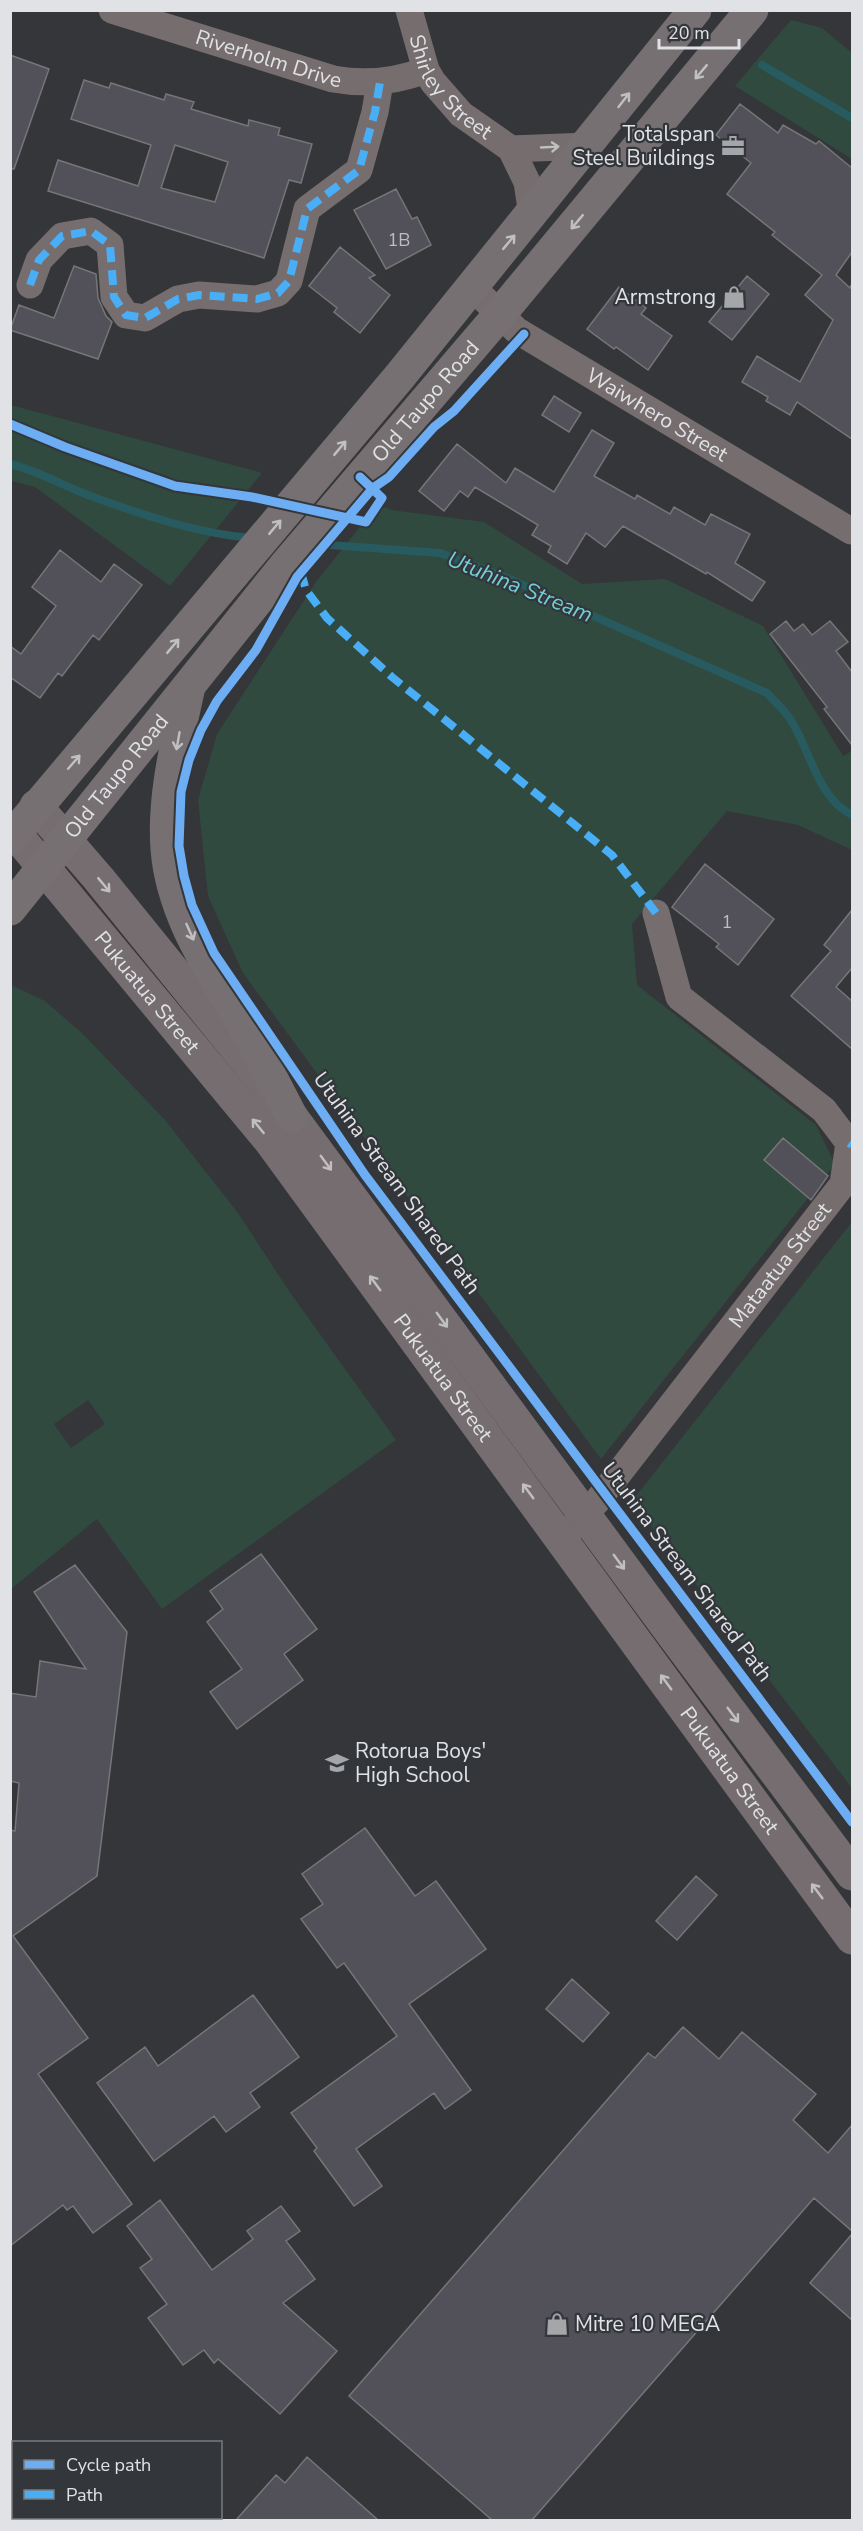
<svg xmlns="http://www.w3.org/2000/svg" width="863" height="2531" font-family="'Nunito Sans',sans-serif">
<rect width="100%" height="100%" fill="#343639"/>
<path fill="#314a3f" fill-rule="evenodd" d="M791 20 822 28 852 53V159L735 86Z
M10 405H11L262 473 170 586 35 487 11 481Z
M378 504 391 510 484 522 582 584 665 579 763 626 843 756 852 751V850L798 825 727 811 632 924 637 985 816 1125 835 1164 601 1459 243 973 208 896 198 800 217 734 316 582Z
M11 985 45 1001 84 1035 165 1120 238 1213 289 1291 396 1440 162 1609 97 1519 11 1589ZM88 1400 105 1424 71 1448 54 1424Z
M852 1222V1788L632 1501Z"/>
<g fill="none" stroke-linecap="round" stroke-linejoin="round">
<path stroke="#275b60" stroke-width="8" d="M762 65 852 118
M10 464C43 472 66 488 96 498 146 516 200 534 252 538
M316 544 440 553 507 578 767 693C775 702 786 711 792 722 811 753 818 798 852 815"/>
</g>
<path fill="#525059" stroke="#757678" stroke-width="1.5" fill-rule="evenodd" d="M10 55 49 69 14 169H10Z
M84 80 109 88 111 83 164 100 166 94 194 102 191 109 248 126 249 120 280 128 278 135 312 144 301 183 289 180 264 258 48 191 58 160 138 186 151 145 71 119ZM175 145 228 162 215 202 161 188Z
M740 104 778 133 783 125 816 144 819 141 852 168V252L836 275 850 288 852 283V439L797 402 790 415 766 401 768 397 742 382 757 356 800 382 833 320 805 295 822 275 772 235 775 232 727 194 751 163 716 135Z
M396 189 412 219 417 217 431 245 386 269 354 210Z
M340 247 375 275 369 278 390 295 360 333 334 312 337 308 309 286Z
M74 266 96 274 98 298 106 316 112 322 98 359 10 330 19 305 54 318Z
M747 276 769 294 732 340 709 322Z
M619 287 646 308 641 314 672 336 648 370 616 347 614 349 587 329Z
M554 396 581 413 569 432 542 415Z
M592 430 614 443 594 476 635 499 637 495 670 514 674 507 705 525 711 514 750 534 735 563 765 582 752 601 707 572 706 574 623 526 605 547 586 533 567 564 548 552 551 546 532 535 538 525 475 487 468 497 460 491 444 511 419 491 457 444 506 483 515 468 554 492Z
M60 550 101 582 114 564 142 585 99 640 93 635 62 676 58 673 40 698 10 677V646L21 654 56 606 32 587Z
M786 621 794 631 803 624 812 635 830 621 848 642 836 651 852 672V745L824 709 827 707 770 634Z
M705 864 774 919 738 965 716 947 719 944 672 907Z
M852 910V968L836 987 852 1001V1049L791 996 831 951 824 945Z
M783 1138 828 1176 811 1200 764 1160Z
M261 1554 317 1629 284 1654 303 1680 237 1729 210 1692 242 1669 207 1622 223 1609 210 1591Z
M75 1565 127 1632 97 1876 13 1936 88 2038 38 2074 132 2204 93 2233 73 2206 67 2210 63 2205 10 2246V1830L15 1831 19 1783 10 1781V1693L36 1697 40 1661 86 1669 34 1592Z
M365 1828 415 1896 436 1881 486 1949 409 2004 471 2090 445 2109 434 2093 356 2149 382 2186 354 2206 314 2151 317 2148 291 2113 397 2036 344 1963 337 1968 301 1919 323 1904 302 1874Z
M696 1876 717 1895 677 1940 656 1921Z
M572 1979 609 2013 583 2042 546 2009Z
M253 1995 299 2057 250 2093 260 2107 226 2132 214 2116 154 2161 97 2083 145 2047 158 2066Z
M683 2027 719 2059 742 2032 816 2094 793 2120 828 2153 852 2125V2231L814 2198 532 2520H492L349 2396 648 2053 655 2058Z
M160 2200 212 2270 253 2239 247 2231 281 2206 300 2231 286 2241 315 2279 283 2303 337 2351 280 2414 218 2359 214 2363 204 2350 183 2365 148 2318 167 2304 140 2268 152 2259 127 2226Z
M852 2234V2320L810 2283Z
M307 2457 378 2520H236L276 2475 285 2483Z"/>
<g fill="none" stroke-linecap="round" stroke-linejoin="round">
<g stroke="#766d6e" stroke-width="27">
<path id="s1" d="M112 10 333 79C366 85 395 82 426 70"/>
<path id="s2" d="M409 10 426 70 433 82 461 114 511 149 527 182 532 215"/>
<path d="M511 149 588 146"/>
<path d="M30 285 39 260 62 236 91 231 110 245 114 297 126 315 145 318 178 299 199 295 257 299 278 293 289 281 307 209 359 170 375 112 380 82"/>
<path id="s3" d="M472 287 516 330 851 531"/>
<path id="s4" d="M570 1530 598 1500 843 1184 849 1143 824 1110 679 997 656 913"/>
</g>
<g stroke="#756d6f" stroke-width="33">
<path d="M36 806 99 879 291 1116 673 1635 852 1874"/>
<path id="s5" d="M15 833 271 1142 852 1938"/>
</g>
<g stroke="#767072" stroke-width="33">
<path d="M188 691C177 742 163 797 167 849 172 914 210 969 242 1023 259 1054 275 1085 291 1116"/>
<path d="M10 839 400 376 695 10"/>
<path id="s6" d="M10 909 284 567 500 314 752 10"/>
</g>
<path stroke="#49aef6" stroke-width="8" stroke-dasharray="15 8" stroke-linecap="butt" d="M30 285 39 260 62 236 91 231 110 245 114 297 126 315 145 318 178 299 199 295 257 299 278 293 289 281 307 209 359 170 375 112 380 82
M301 572 306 590 327 618 392 677 612 855 656 913
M849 1143 852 1145"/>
<g stroke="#33363a" stroke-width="13">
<path id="cycleway" d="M524 334 454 411 434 427 389 477 373 488 297 577 256 650 217 701 201 730 189 760 181 792 179 846 184 876 192 905 214 953 365 1175 852 1822
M10 424 65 447 175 486 252 497 366 522 382 498 360 477"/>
</g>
<use href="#cycleway" stroke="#6dadf4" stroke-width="9"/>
</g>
<defs><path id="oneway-shaft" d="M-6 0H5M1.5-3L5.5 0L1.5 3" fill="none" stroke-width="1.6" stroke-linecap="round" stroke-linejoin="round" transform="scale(1.5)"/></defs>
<g stroke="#c0c0c2">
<use href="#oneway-shaft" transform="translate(701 72) rotate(130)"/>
<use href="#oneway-shaft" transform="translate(624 100) rotate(-52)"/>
<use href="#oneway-shaft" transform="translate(577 222) rotate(130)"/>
<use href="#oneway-shaft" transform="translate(509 242) rotate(-50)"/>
<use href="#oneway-shaft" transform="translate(340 448) rotate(-50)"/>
<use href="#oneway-shaft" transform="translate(275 527) rotate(-50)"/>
<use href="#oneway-shaft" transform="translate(173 646) rotate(-50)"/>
<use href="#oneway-shaft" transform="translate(178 741) rotate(100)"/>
<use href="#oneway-shaft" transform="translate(74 762) rotate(-49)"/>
<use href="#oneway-shaft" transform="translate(190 932) rotate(66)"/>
</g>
<use stroke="#c0bfc1" href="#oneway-shaft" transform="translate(550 147) rotate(-3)"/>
<g stroke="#c0bfc2">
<use href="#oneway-shaft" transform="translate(104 885) rotate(50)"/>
<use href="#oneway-shaft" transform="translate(258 1126) rotate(-129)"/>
<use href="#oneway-shaft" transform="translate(326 1163) rotate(54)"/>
<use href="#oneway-shaft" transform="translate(375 1283) rotate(-126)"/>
<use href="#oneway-shaft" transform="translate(442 1320) rotate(54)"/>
<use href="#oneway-shaft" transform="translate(528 1491) rotate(-126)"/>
<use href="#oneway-shaft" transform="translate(619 1562) rotate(54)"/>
<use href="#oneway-shaft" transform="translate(666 1682) rotate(-126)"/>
<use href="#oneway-shaft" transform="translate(733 1715) rotate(53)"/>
<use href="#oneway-shaft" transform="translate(817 1891) rotate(-127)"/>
</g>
<defs>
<g id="office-bare" transform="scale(1.8)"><path d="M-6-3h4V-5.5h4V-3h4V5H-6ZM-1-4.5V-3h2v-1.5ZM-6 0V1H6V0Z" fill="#a4a6a9" stroke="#33363a" stroke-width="2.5" paint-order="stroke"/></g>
<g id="shop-bare" transform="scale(1.8)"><path d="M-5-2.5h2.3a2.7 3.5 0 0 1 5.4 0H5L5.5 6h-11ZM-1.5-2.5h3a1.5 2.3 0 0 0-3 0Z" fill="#a4a6a9" stroke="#33363a" stroke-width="2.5" paint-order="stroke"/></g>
<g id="school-bare" transform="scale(1.8)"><path d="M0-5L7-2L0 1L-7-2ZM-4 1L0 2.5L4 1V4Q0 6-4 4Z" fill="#a4a6a9" stroke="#33363a" stroke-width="2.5" paint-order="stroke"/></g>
</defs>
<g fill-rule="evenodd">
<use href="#office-bare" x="733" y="146"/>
<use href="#shop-bare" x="734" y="297"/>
<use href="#school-bare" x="337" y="1763"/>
<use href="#shop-bare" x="557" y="2324"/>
</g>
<g text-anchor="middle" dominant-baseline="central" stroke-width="4.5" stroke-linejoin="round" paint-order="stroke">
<g font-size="18" fill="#bcbec2">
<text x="399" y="240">1B</text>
<text x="727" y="922">1</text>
</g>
<g font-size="21" fill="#e0e2e5" stroke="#33363a">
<text stroke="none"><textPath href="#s1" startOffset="164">Riverholm Drive</textPath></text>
<text stroke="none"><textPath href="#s2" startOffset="90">Shirley Street</textPath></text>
<text stroke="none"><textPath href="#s6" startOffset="656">Old Taupo Road</textPath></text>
<text stroke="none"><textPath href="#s3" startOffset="226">Waiwhero Street</textPath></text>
<text stroke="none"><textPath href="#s6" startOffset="170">Old Taupo Road</textPath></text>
<text stroke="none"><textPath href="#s5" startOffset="207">Pukuatua Street</textPath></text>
<text transform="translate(397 1183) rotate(54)">Utuhina Stream Shared Path</text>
<text stroke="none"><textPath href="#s4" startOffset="338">Mataatua Street</textPath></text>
<text stroke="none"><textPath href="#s5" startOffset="693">Pukuatua Street</textPath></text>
<text transform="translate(687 1572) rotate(53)">Utuhina Stream Shared Path</text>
<text stroke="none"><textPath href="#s5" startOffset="1179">Pukuatua Street</textPath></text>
</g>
<g font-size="21" fill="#e0e2e5" stroke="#33363a" text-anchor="end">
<text x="715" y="134">Totalspan<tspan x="715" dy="24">Steel Buildings</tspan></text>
<text x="716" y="297">Armstrong</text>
<text x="355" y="1751" text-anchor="start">Rotorua Boys'<tspan x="355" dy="24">High School</tspan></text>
<text x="575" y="2324" text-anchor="start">Mitre 10 MEGA</text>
</g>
<g font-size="22" font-style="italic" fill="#72cfd7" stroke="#33363a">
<text transform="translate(520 587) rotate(22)">Utuhina Stream</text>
</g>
</g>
<rect width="863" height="2531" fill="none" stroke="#e0e2e5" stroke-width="24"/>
<rect x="12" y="2441" width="210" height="78" fill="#33363a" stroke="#787b7e" stroke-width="1.5"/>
<rect x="24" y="2460" width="30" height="9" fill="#6dadf4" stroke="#787b7e" stroke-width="1.5"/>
<text x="66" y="2471" font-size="18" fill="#e0e2e5">Cycle path</text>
<rect x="24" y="2490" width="30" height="9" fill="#49aef6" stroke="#787b7e" stroke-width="1.5"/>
<text x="66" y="2501" font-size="18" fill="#e0e2e5">Path</text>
<path d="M659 39v9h80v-9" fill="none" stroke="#e0e2e5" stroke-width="3"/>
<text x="668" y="39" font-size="18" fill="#e0e2e5" stroke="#33363a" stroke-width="4.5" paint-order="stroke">20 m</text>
</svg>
